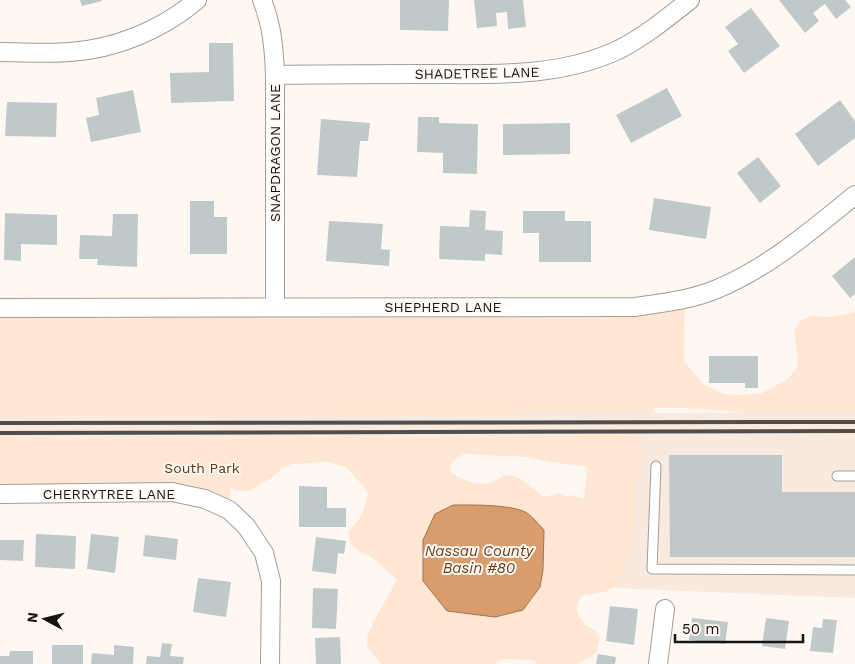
<svg xmlns="http://www.w3.org/2000/svg" width="855" height="664" font-family="'Work Sans',sans-serif">
<rect width="100%" height="100%" fill="#fff8f2"/>
<path fill="#f8eadf" d="M855 412V598L613 588 630 435 0 439V417Z"/>
<path fill="#ffe7d4" fill-rule="evenodd" d="M685 302 684 361 703 384 723 394 744 395 762 393 788 379 797 367 798 358 794 331 799 321 812 316 831 317 855 312V412L756 413 683 408H654V413L0 417V308Z
M630 435 638 440 642 448 643 463 635 488 637 509 633 545 617 585 605 592 582 596 577 605V612L585 625 595 630 600 638 597 651 593 656 577 664H538L532 660 505 659 498 661 496 664H381L371 652 367 646V637L375 619 397 580 374 559 366 554 358 551 351 544 348 532 361 517 368 496 364 487 346 467 328 462 293 464 283 467 273 477 249 491H235L231 487 229 510 205 499 0 494V439ZM465 454 526 457 556 463 584 466 587 468 584 499 572 495 566 497 559 493 544 497C535 491 525 479 514 476 500 473 502 479 492 482 478 487 462 480 451 472L450 465 458 457Z"/>
<path fill="#d99d6d" stroke="#9f7452" d="M453 505C470 505 512 504 527 513 533 517 539 525 544 530L543 570 540 587 523 610 495 617 447 611 423 581V540L435 514Z"/>
<path fill="#c0c9ca" d="M80 0H102V1L82 6Z
M400 0H449L448 31 400 30Z
M474 0H523L526 27 508 29 507 12 496 13 497 26 477 28Z
M779 0H845L851 7 836 19 825 4 813 13 819 21 805 33Z
M751 8 780 46 744 73 728 51 738 44 725 27Z
M209 43H233L234 101 171 103 170 73 209 72Z
M667 88 682 116 631 143 616 115Z
M133 90 141 132 91 142 86 118 99 115 96 98Z
M840 100 855 121V138L818 166 795 134Z
M7 102 57 103 56 137 5 136Z
M418 117H439V123L478 124 477 174 443 173V153L417 152Z
M321 119 370 123 368 141H360L357 177 317 175Z
M570 123V154L503 155V124Z
M758 157 781 186 760 203 737 173Z
M654 198 711 207 706 239 649 230Z
M190 201H214V217H227V254H190Z
M470 210 486 211 485 230 503 231 502 255 485 254V261L439 259 440 226 469 227Z
M523 211H565V221H591V262H539V233H523Z
M5 213 57 215V245L21 244V261L4 260Z
M113 214H138L137 267 97 265 98 259H79L80 235 112 236Z
M329 221 383 224 381 249 390 250 389 266 326 261Z
M855 257V294L850 298 832 276Z
M709 356H758V388H745V383H709Z
M669 455H782V492H855V557H670Z
M299 486 327 487V508H346V527H299Z
M36 534 76 536 75 569 35 567Z
M91 534 119 537 115 573 87 569Z
M145 535 178 539 176 560 143 556Z
M316 537 346 541 344 554 338 553 336 574 312 571Z
M0 540H24L23 561 0 560Z
M198 578 231 582 226 617 193 612Z
M313 588 338 589 336 629 312 628Z
M610 606 638 609 634 645 606 641Z
M692 618 728 622 725 644 689 640Z
M766 618 789 621 785 649 762 646Z
M823 619 837 620 833 653 810 651 813 627 822 628Z
M340 637 341 664H316L315 638Z
M162 643 172 644 170 656 184 657 183 664H146L147 656 160 657Z
M52 645H83V664H52Z
M114 645 134 647 133 664H91L92 653 114 655Z
M10 651H33V664H0V656H9Z
M598 654 616 657 615 664H596Z"/>
<g fill="none" stroke-linecap="round" stroke-linejoin="round">
<g stroke="#a39c97" stroke-width="11">
<path id="lane" d="M656 466 652 569 855 570
M837 476H855"/>
</g>
<g stroke="#a39c97" stroke-width="20">
<path id="street" d="M262 0C272 25 274 48 275 75V307
M0 52C23 52 47 54 70 52 115 49 162 30 197 0
M275 75C326 74 376 74 427 74 492 74 558 78 618 50 644 37 667 18 690 0
M0 308 635 307C662 303 691 300 717 289 768 268 812 230 855 195
M0 494 172 492 205 499 229 510 246 526 264 553 271 581 270 664
M658 664 665 609"/>
</g>
<use href="#lane" stroke="#fff" stroke-width="9"/>
<use href="#street" stroke="#fff" stroke-width="18"/>
<path stroke="#514e4b" stroke-width="4" d="M0 423 855 422
M0 433 855 431"/>
</g>
<g text-anchor="middle" dominant-baseline="central" stroke-width="4" stroke-linejoin="round" paint-order="stroke">
<g font-size="14" fill="#171513" stroke="#fff8f2">
<text transform="translate(477 73) rotate(-1)">SHADETREE LANE</text>
<text transform="translate(275 153) rotate(-90)">SNAPDRAGON LANE</text>
<text x="443" y="307">SHEPHERD LANE</text>
<text x="109" y="494">CHERRYTREE LANE</text>
</g>
<g font-size="14" fill="#603813" stroke="#fff8f2">
<text x="202" y="468">South Park</text>
</g>
<g font-size="15" font-style="italic" fill="#673e1b" stroke="#fff8f2">
<text x="479" y="551">Nassau County<tspan x="479" dy="17">Basin #80</tspan></text>
</g>
</g>
<g transform="translate(45 619) rotate(277)" stroke="#fff8f2" stroke-width="4" paint-order="stroke">
<path d="M0-4L9 19L0 12L-9 19Z" fill="#171513"/>
<text y="-8" font-size="14" font-weight="bold" text-anchor="middle" fill="#171513">N</text>
</g>
<path d="M675 634v8h128v-8" fill="none" stroke="#171513" stroke-width="2.5"/>
<text x="682" y="634" font-size="15" fill="#171513" stroke="#fff8f2" stroke-width="4" paint-order="stroke">50 m</text>
</svg>
